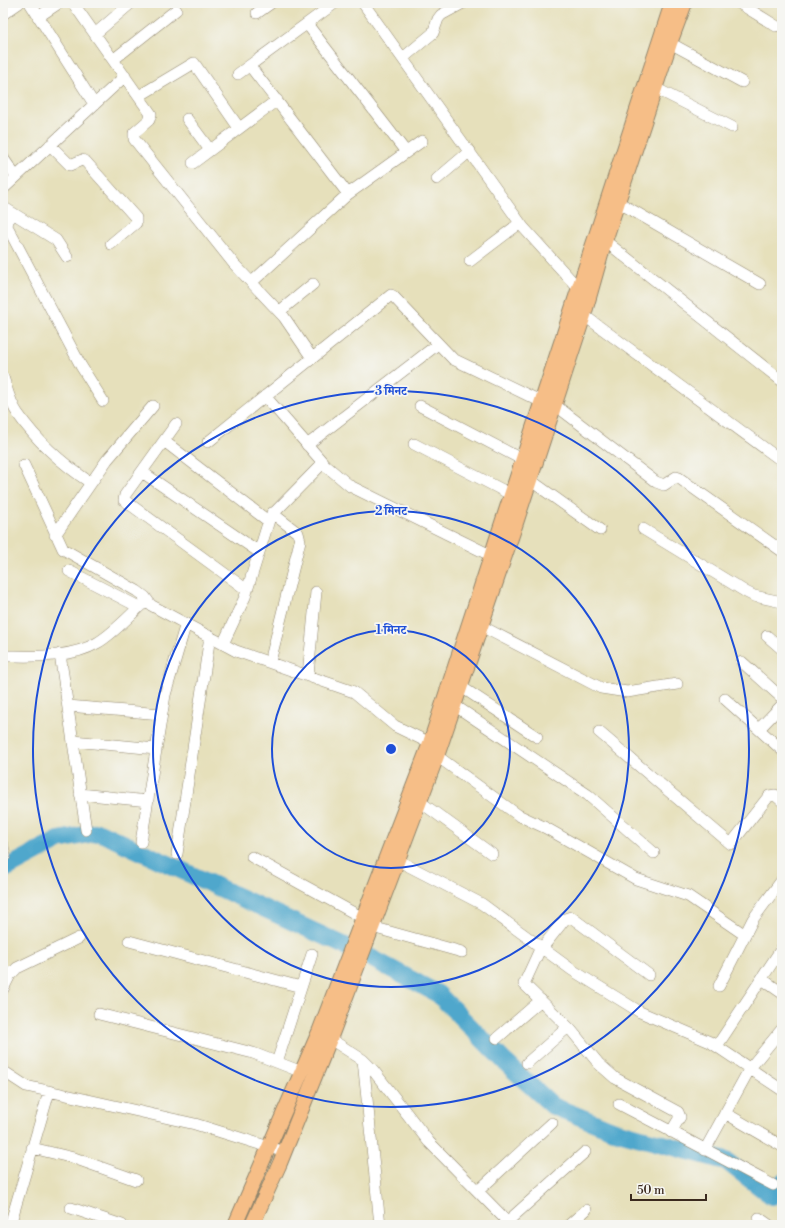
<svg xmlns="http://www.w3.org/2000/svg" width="785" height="1228" font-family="'Libre Bodoni','Noto Serif Devanagari',serif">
<rect width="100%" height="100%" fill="#f6f6f2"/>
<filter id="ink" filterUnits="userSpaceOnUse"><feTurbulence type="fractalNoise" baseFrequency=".025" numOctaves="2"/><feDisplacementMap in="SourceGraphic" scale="8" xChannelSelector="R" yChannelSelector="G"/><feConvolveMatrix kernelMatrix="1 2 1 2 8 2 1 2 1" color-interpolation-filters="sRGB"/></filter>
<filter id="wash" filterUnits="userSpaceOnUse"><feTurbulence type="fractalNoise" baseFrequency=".012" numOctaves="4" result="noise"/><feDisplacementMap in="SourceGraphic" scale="16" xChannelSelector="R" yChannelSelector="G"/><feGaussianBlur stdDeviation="0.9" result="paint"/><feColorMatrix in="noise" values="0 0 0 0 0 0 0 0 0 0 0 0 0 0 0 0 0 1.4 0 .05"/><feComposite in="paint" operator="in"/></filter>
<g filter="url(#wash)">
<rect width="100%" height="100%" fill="#e6e0bb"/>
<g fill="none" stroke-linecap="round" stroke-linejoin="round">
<path stroke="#4fa7cc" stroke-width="18" d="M3 870 59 840 99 832 371 958 438 994 505 1062 553 1106 615 1131 726 1161 772 1196 782 1183"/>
</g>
</g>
<g filter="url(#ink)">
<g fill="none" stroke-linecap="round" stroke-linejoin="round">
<g stroke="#90856c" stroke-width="12">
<path id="minor" d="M30 3 94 104
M73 3 151 114 149 120 134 133V139L234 264 284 317 312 358
M363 3 523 227 579 289
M739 3 776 26
M257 13 271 3
M3 14 19 3
M38 17 59 3
M307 24 406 152
M95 34 131 3
M670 43 742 82
M403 58 433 33 438 19 441 15 463 3
M113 60 176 10
M250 66 348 194
M238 74 335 3
M655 88 732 127
M139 96 194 63 239 128
M187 119 210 150
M50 145 70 165 82 160 86 162 136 218V223L111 244
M3 158 16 177
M193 163 277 100
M437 179 470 151
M3 189 125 76
M618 202 760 284
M3 207 56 240 67 257
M14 214 8 220 7 226 81 366 103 401
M599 236 782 381
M470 261 520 223
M252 282 348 194 422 141
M280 311 313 284
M578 311 782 461
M3 377C7 389 10 403 18 414 36 440 64 465 91 483
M265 396 325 465 350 486 492 556
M555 405 656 482 664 485 676 477 679 478 782 551
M420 406 523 460
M176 424 125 495 124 500 247 590
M164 441 268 521
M208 442 391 295 393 296 453 359 542 402
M414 444 512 495
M307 445 438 344
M24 465 63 549 137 591 145 597 150 604
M142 472 259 552
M530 480 600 530
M643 529 746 592 754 596 782 602
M55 535 107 460 153 406
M69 571 139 607
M481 626 601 688 627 692 677 684
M767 636 782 649
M223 644 245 597 270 517 323 463
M60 654 86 830
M3 656C33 656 69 659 97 643 108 637 131 615 141 605L147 603 236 651 354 692 395 726 430 743
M270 662 300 541 298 533 272 513
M742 662 782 698
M308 675 316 592
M460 686 537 737
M725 699 782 750
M454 705 588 795 654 853
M68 706 161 714
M759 729 782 705
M599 732 731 844 769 796 775 795 782 801
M73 741 156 749
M437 756 518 815 546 828 636 879 688 896 745 935
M80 794 148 801
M419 801 492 854
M141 842 165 695 186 623
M3 846 5 856
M177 854 210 636
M252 857 363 918
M397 860 482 904 572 970 640 1012 710 1042 782 1090
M372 927 462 952
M129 941 301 987
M541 947 524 984 571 1030 599 1064 615 1078 678 1112 680 1117 671 1132
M542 948 565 919 571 917 649 975
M762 979 782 993
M719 986 753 919 782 880
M3 989 10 975 17 968 79 938
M99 1014 253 1053 302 1072
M324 1035 363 1060 373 1070 429 1142 511 1225
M497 1038 541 1000
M717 1046 782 948
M363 1060 380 1225
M277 1062 312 954
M527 1063 568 1027
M3 1071 26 1086 195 1124 285 1152
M619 1104 773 1185
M725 1113 782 1146
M32 1148 74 1158 136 1180
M705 1150 750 1068 782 1029
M478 1191 552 1123
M71 1208 122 1225
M759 1218 769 1225
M508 1221 585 1152
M10 1225 49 1092
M569 1225 586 1210"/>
</g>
<g stroke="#90856c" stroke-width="16">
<path id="major" d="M235 1225 319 1032 430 743 672 3
M252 1225 280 1163 330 1039 437 756 514 529 584 315 605 241 670 43 685 3"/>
</g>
<use href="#minor" stroke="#fff" stroke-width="11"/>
<use href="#major" stroke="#f6be87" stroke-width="14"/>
</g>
</g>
<g fill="none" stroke="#1d4ed8" stroke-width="2">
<circle cx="391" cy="749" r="119"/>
<circle cx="391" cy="749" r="238"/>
<circle cx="391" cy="749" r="358"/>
</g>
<circle cx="391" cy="749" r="6" fill="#1d4ed8" stroke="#f6f6f2" stroke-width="2"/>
<g font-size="12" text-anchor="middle" font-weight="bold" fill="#1d4ed8" stroke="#f6f6f2" stroke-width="3.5" stroke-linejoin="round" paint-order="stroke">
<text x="391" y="395">3 मिनट</text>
<text x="391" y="515">2 मिनट</text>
<text x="391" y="634">1 मिनट</text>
</g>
<rect width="785" height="1228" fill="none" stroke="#f6f6f2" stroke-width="16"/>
<path d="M631 1194v6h75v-6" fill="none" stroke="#3b2a1e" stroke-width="2"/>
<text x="637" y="1194" font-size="12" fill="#3b2a1e" stroke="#f6f6f2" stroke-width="3" paint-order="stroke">50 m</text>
</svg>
